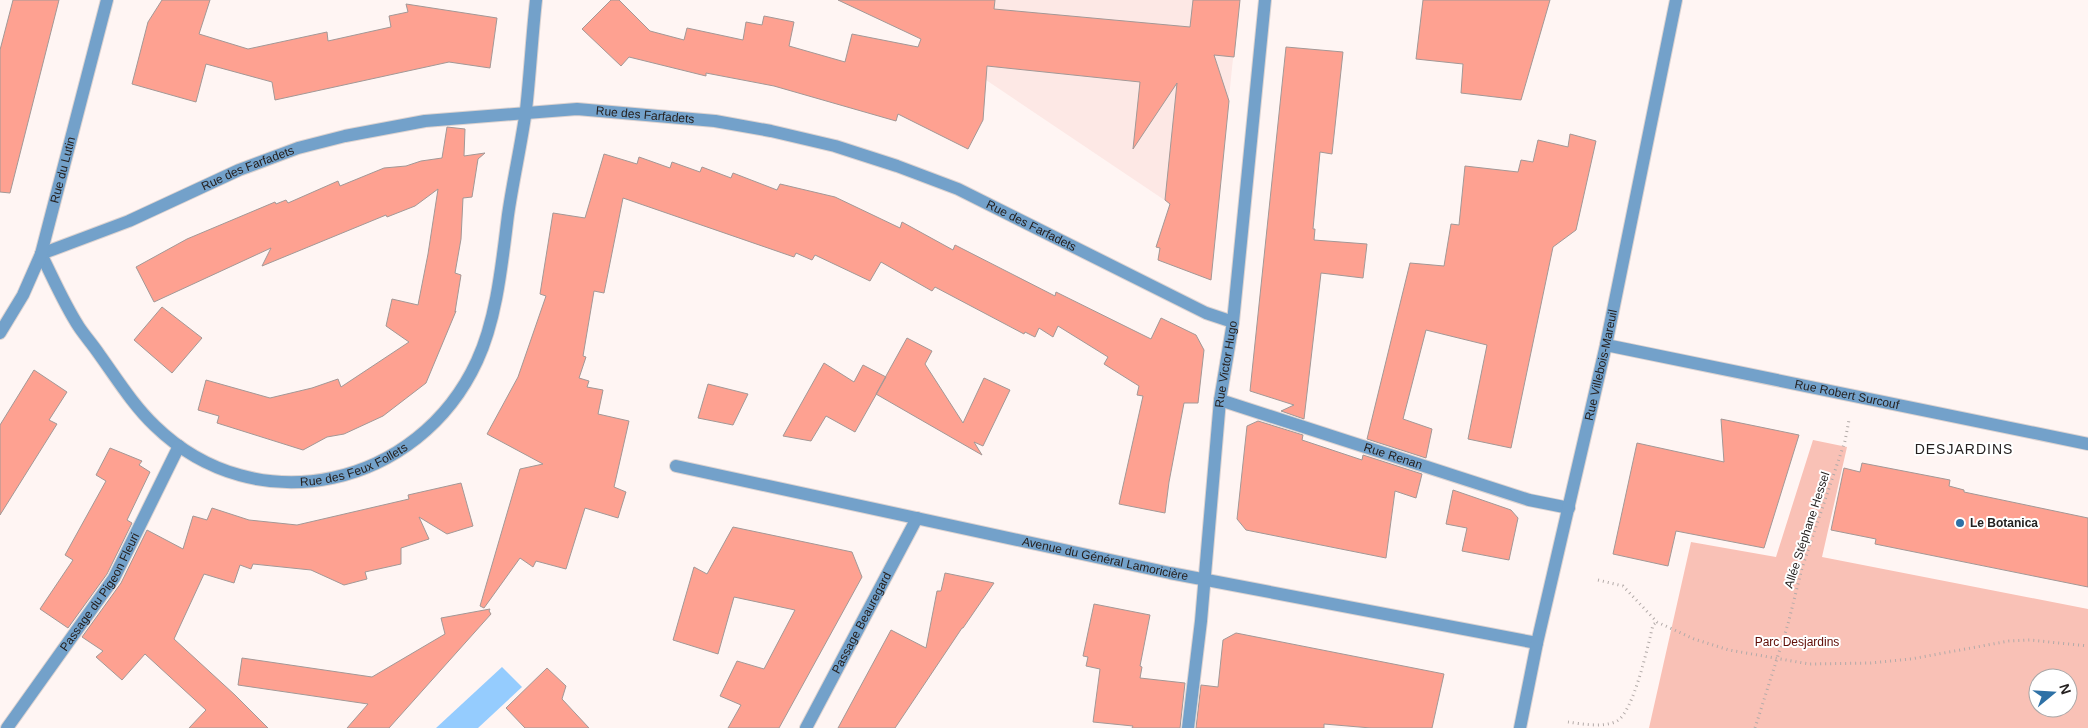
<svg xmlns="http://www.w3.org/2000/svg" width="2088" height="728" font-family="Helvetica,sans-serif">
<rect width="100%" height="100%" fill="#fff5f3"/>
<path fill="#fde8e5" d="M867 0H1239L1215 234Z"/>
<path fill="#f9c1b6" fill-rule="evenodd" d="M1813 440 1847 447 1822 557 2088 609V728H1649L1691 542 1776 557ZM2038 678H2068V708H2038Z"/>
<path fill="#95ccfe" d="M502 667 522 687 478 728H436Z"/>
<path fill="#fea191" stroke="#a39896" d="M13 0H59L10 193 0 192V50Z
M162 0H210L199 34 248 49 327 32 328 41 391 27 389 16 408 12 406 4 497 18 490 68 449 62 275 100 272 82 206 64 196 102 132 84 148 22Z
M611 0H619L650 31 684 40 687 28 743 40 746 22 762 25 764 16 794 22 789 46 845 62 852 34 918 47 921 39 838 0H995L994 9 1190 27 1193 0H1240L1234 57 1214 55 1229 101 1211 280 1158 260 1160 248 1156 247 1170 204 1165 200 1177 83 1133 149 1140 82 987 66 983 120 968 149 898 114 896 121 774 86 706 73V76L629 57 621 66 582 29Z
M1423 0H1550L1521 100 1461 93 1463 64 1416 59Z
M1286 47 1343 52 1332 154 1320 152 1313 229H1315L1314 240 1367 244 1363 278 1321 273 1304 419 1281 411 1294 405 1250 391Z
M447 127 465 129 464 156 485 153 478 159 472 197 463 198 461 239 455 273 461 275 455 312 456 311 426 383 383 416 344 434 327 437 303 450 217 423 219 416 198 410 206 380 270 398 312 388 338 379 341 387 409 342 386 326 392 299 418 305 428 254 438 189 415 206 387 217 386 215 262 266 271 248 154 302 136 267 187 239 275 202 276 204 286 200 288 203 338 181 340 186 384 168 406 166 421 161 442 158Z
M1570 134 1596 141 1576 230 1553 247 1511 448 1468 439 1487 345 1426 330 1403 419 1432 429 1426 458 1367 439 1410 263 1444 266 1451 224 1459 225 1465 166 1518 172 1521 160 1533 162 1538 140 1568 147Z
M604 154 637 164 639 157 670 168 672 162 700 172 702 167 731 178 733 173 777 190 780 184 835 197 900 228 902 222 953 250 955 245 1055 296 1056 292 1151 339 1161 318 1196 335 1204 350 1198 403H1184L1169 482 1165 513 1119 504 1143 396 1137 395 1139 386 1104 364 1108 357 1058 326 1053 337 1039 328 1035 337 1025 332 1024 334 935 287 932 291 881 262 870 281 815 255 812 260 796 253 794 257 623 198 604 293 594 291 583 356 586 357 579 378 589 381 587 387 603 390 598 414 629 421 614 487 626 492 618 518 585 508 566 569 536 561 533 567 520 558 484 608 480 606 520 469 543 464 487 434 518 377 546 296 540 294 553 213 585 218Z
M162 307 202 338 172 373 134 340Z
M907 338 932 351 925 364 963 423 984 378 1010 390 983 446 974 442 982 455 876 394Z
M824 363 854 382 863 365 886 377 855 432 826 416 811 441 783 436Z
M34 370 67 392 49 420 57 424 0 515V425Z
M708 384 748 394 733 425 698 418Z
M1721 419 1799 435 1764 548 1676 531 1668 566 1613 554 1637 443 1724 462Z
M1258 421 1303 435 1302 440 1362 460 1363 455 1422 474 1416 498 1395 491 1386 558 1246 530 1237 519 1247 426Z
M110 448 142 461 139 465 150 472 127 520 132 523 107 574 68 628 40 609 73 560 65 555 106 481 96 475Z
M1862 463 1950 480 1949 486 1964 490V492L2088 518V587L1875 544 1876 539 1831 530 1844 468 1860 472Z
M461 483 473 526 447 534 419 517 429 539 401 548V564L365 572 367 579 344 585 311 570 253 564 251 569 240 565 234 583 204 574 174 639 235 695 268 728H189L206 710 145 654 122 680 96 657 103 651 82 637 121 583 147 530 183 549 193 516 207 520 212 508 249 520 297 525 409 499 408 495Z
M1453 490 1511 510 1518 518 1509 560 1462 551 1467 528 1446 524Z
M733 527 852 552 862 577 779 728H728L741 705 720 696 737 661 764 669 795 610 734 597 718 654 673 640 694 567 707 574Z
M945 573 994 583 963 628H962L895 728H838L891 630 926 648 937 591H941Z
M1094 604 1150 615 1140 666 1142 667 1140 678 1185 683 1180 728H1132L1133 726 1093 722 1100 669 1086 666 1088 657 1083 656Z
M490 609 489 611 491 614 389 728H347L368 704 238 685 242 658 372 677 445 634 441 618Z
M1236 633 1444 674 1432 728H1371L1324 724V728H1196L1201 685 1218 687 1223 640Z
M547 668 566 686 562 699 589 728H525L506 708Z"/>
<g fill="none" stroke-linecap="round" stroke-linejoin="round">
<g stroke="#dcd3d1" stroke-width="14">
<g id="minor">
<path id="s1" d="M41 254 129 221 239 170 298 148 345 136 425 121 577 109 715 121 771 131 835 146 897 166 958 189 1206 313 1233 322"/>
<path id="s2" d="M41 254C53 278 64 304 79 327 85 336 93 345 99 354 117 379 133 405 155 426 257 525 419 487 477 361 497 318 502 262 508 215 513 180 521 146 526 110 530 74 532 37 536 0"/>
<path id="s3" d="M0 333 23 295 41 254 107 0"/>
<path id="s4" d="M1606 345 2088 444"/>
<path id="s5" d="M1220 400 1529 500 1569 508"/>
<path id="s6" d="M676 466 1170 573 1537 643"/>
<path id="s7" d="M7 728 114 578 179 446"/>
<path id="s8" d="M806 728 917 518"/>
<path id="s9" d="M1188 728 1201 621 1220 400 1233 322 1265 0"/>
<path id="s10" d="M1520 728 1537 643 1606 345 1676 0"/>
</g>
</g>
<path stroke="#b2aaa8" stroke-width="3" stroke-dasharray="1 4" stroke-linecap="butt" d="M1598 580 1623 586 1657 622 1694 639 1729 650 1809 664 1871 663 1911 659 2009 641 2030 640 2088 646
M1568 722C1582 724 1604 728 1617 721 1634 711 1648 645 1653 625L1657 622
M1755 728 1788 624 1802 568 1845 441 1849 420"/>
<use href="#minor" stroke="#73a1ca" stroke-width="12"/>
</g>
<circle fill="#2e71a6" stroke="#fff" stroke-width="2" cx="1960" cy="523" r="5"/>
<g text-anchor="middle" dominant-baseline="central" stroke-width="4" stroke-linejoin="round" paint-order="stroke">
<g font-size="12" fill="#252120" stroke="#fff">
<text stroke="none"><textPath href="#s1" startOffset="629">Rue des Farfadets</textPath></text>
<text stroke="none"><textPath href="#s1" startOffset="224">Rue des Farfadets</textPath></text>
<text stroke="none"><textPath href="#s3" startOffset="176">Rue du Lutin</textPath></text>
<text stroke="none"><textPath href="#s1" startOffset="1034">Rue des Farfadets</textPath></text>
<text stroke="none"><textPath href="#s9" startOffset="366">Rue Victor Hugo</textPath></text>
<text stroke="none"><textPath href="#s10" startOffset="372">Rue Villebois-Mareuil</textPath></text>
<text stroke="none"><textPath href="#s4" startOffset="246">Rue Robert Surcouf</textPath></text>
<text stroke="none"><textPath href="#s5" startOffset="182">Rue Renan</textPath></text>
<text stroke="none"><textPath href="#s2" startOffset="424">Rue des Feux Follets</textPath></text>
<text transform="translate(1807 530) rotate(-72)">Allée Stéphane Hessel</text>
<text stroke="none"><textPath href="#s6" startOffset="439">Avenue du Général Lamoricière</textPath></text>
<text stroke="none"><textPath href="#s7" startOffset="165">Passage du Pigeon Fleuri</textPath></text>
<text stroke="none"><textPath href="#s8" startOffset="119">Passage Beauregard</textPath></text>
</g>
<g font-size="12" font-weight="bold" fill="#252120" stroke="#fff" text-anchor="start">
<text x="1970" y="523">Le Botanica</text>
</g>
<g font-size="12" fill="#5f0d06" stroke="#fff">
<text x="1797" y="642">Parc Desjardins</text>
</g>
<g font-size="14" letter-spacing="1" fill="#252120" stroke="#fff">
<text x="1964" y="449">DESJARDINS</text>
</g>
</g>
<g transform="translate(2053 693) rotate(72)"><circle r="24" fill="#ffffff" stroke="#a8a6a6"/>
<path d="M0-4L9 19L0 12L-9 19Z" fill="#2e71a6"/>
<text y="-8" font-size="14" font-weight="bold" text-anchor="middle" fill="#252120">N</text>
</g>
</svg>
